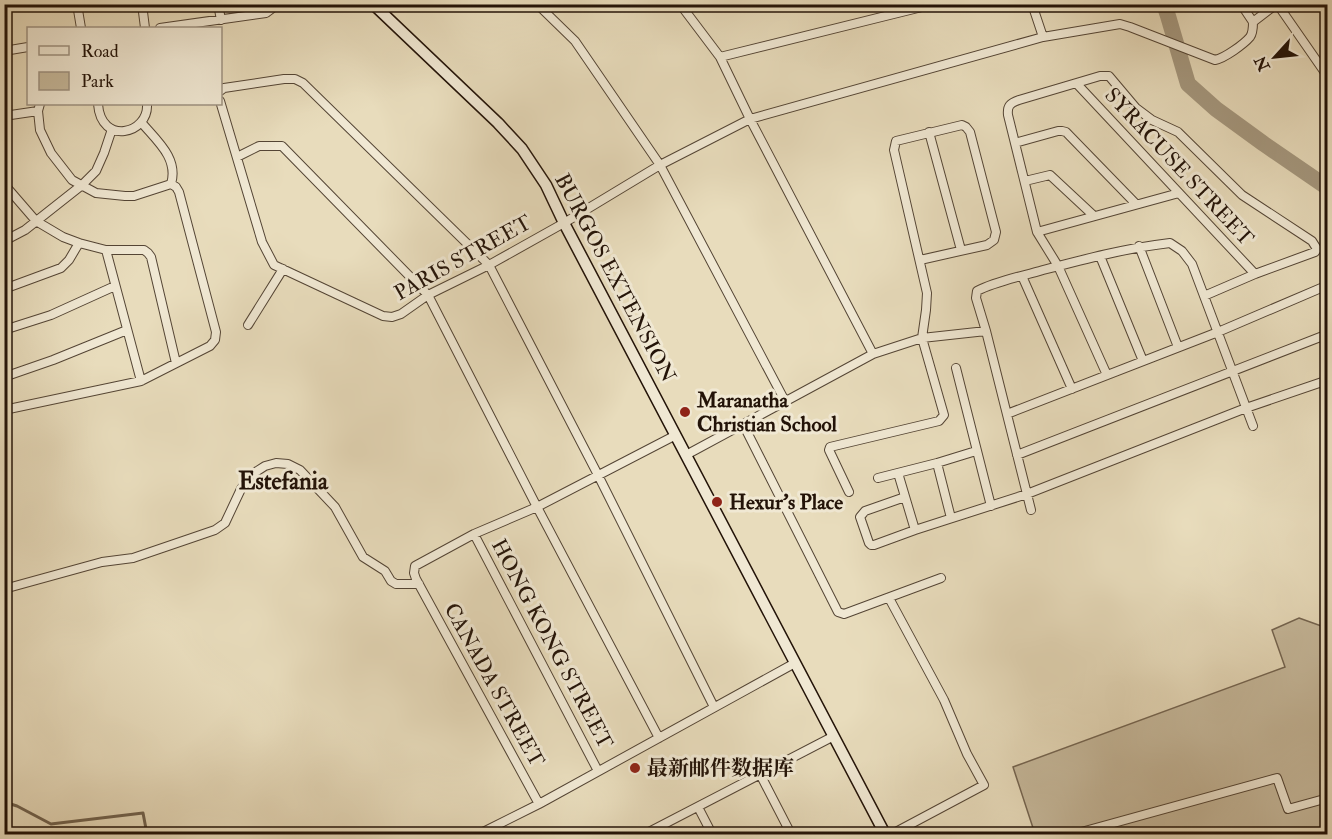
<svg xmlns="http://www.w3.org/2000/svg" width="1332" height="839" font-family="'IM FELL Double Pica','Noto Serif SC',serif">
<rect width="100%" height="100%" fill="#e8dcbc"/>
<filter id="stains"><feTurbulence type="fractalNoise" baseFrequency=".00333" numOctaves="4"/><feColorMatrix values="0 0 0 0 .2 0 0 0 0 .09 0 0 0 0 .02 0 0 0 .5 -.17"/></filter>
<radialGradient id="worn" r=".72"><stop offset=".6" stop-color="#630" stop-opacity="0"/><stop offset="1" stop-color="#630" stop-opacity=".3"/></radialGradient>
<path fill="#c7ba9d" stroke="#756652" stroke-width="1.5" d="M1299 618 1327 628V834H1035L1013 767 1285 667 1272 630Z"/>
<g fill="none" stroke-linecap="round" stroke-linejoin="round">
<path stroke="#71634f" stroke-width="3" d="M4 802 17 806 51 824 143 813 147 834"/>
<path stroke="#a5987f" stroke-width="16" d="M1164 4 1168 16 1188 84 1216 109 1264 144 1328 188"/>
<g stroke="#544535" stroke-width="10">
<path id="street" d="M77 4 81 28
M142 4 145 28
M218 4 221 20
M537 4 575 41 660 165 785 401
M680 4 720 57 750 119 873 354
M1032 4 1043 37
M1241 4 1253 22
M160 28 266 13 278 4
M4 51 28 47
M720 57 934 4
M1077 84 1255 274
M220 91 224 88 284 79H295L303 83 489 265 598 475 714 707
M220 101 262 242 274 265 383 316 392 317 401 314 428 295 489 265 564 223 660 165 750 119 1043 37 1120 24 1130 27 1215 60C1225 58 1244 44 1250 37 1253 33 1253 27 1253 22L1274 6 1278 5 1328 77
M40 104 38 111 40 130 51 153 72 180 96 193 125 196H134L171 184
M98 104C101 146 149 134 147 104
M4 116 38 111
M141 122C156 140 179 158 171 184
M929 132 961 250
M1015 143 1058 131H1062L1066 132 1136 204
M237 157 259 146H282L428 295 537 507 659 738
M1025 181 1050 175 1094 216
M4 184 36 221 63 237 79 243 106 250H144L148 253 151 257 176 363
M1037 232 1179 193
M4 241 25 230 82 185 96 171 104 153 112 129
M1139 246 1178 347
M106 250 141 381
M1100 256 1143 361
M1022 276 1072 389
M4 289 61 268 69 260 79 243
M248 325 283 269
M4 330 51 315 115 286
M956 368 991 506
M1107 375 1058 266 1037 232 1008 115C1007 106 1010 103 1019 100L1100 76H1109L1136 108 1152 120 1178 132 1242 195 1312 241 1317 249 1315 252 1255 274 1204 296
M4 377 53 360 127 330
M4 410 141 381 210 346 215 340 216 332 179 192 176 187 171 184
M1007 414 1218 332 1328 285
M743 424 838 612 844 614 941 578
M686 455 873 354 922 338 986 331
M1017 455 1328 334
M937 463 951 518
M898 473 915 530
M878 478 937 463 976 451
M849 492 829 450 830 447 939 421 944 415 922 338 926 310 927 293 894 150 896 141 962 125 966 127 970 132 996 232 994 240 987 245 920 260
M905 497 865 511 860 517 869 543 871 545H874L915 530 1027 494 1246 408 1328 380
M1031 510 986 331 976 298 977 291C996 281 1023 276 1043 270 1085 259 1127 248 1170 243L1182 251 1192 264 1253 426
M474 534 598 771
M4 589 102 562 133 558 215 530 225 523 241 489 251 475 265 466 276 463 288 464 300 470 335 507 363 557 385 571 391 581 396 584H419
M889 598 944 700 967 754 984 785 892 834
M760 774 791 834
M539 804 416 579 414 573 415 566 474 534 537 507 676 435
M698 807 712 834
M482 834 483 832 539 804 795 663
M645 834 834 736
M1074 834 1277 778 1288 809 1328 798"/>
</g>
<g stroke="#231308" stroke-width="13">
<path id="secondary" d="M373 4 498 123 522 149 546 185 564 223 885 834"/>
</g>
<use href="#street" stroke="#f0e8d3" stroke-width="8"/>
<use href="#secondary" stroke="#f0e8d3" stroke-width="10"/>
</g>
<g fill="#8f2418" stroke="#f0e8d3" stroke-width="2">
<circle cx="685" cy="412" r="6"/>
<circle cx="717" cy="502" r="6"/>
<circle cx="635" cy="768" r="6"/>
</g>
<g text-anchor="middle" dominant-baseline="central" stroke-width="6" stroke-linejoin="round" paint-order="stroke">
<g font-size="21" fill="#231308" stroke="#f0e8d3">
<text transform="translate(1179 167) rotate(47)">SYRACUSE STREET</text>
<text transform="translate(463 258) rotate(-29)">PARIS STREET</text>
<text transform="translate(615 278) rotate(62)">BURGOS EXTENSION</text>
<text transform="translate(552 644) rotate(62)">HONG KONG STREET</text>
<text transform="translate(494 685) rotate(61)">CANADA STREET</text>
</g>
<g font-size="21" font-weight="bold" fill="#231308" stroke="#f0e8d3" text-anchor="start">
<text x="697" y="400">Maranatha<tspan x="697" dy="24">Christian School</tspan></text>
<text x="729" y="502">Hexur's Place</text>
<text x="647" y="768">最新邮件数据库</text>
</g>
<g font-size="24" font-weight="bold" fill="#231308" stroke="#f0e8d3">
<text x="283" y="481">Estefania</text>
</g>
</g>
<rect width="1332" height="839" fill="none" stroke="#e8dcbc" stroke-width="24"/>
<rect x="6" y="6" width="1320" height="827" fill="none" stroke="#231308" stroke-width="3"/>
<rect x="12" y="12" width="1308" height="815" fill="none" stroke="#231308" stroke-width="1.5"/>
<rect x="27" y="27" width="195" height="78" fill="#f0e8d3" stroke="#9e9382" stroke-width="1.5"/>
<rect x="39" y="46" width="30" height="9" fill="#f0e8d3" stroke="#9e9382" stroke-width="1.5"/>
<text x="81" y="57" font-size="18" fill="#231308">Road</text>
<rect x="39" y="72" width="30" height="18" fill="#c7ba9d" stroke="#9e9382" stroke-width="1.5"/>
<text x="81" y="87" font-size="18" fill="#231308">Park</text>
<g transform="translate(1275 57) rotate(243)" stroke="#f0e8d3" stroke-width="4.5" paint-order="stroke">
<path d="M0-4.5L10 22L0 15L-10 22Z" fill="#231308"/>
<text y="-9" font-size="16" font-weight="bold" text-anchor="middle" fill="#231308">N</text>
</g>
<rect width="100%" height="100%" filter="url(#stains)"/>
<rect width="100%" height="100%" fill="url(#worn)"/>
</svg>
